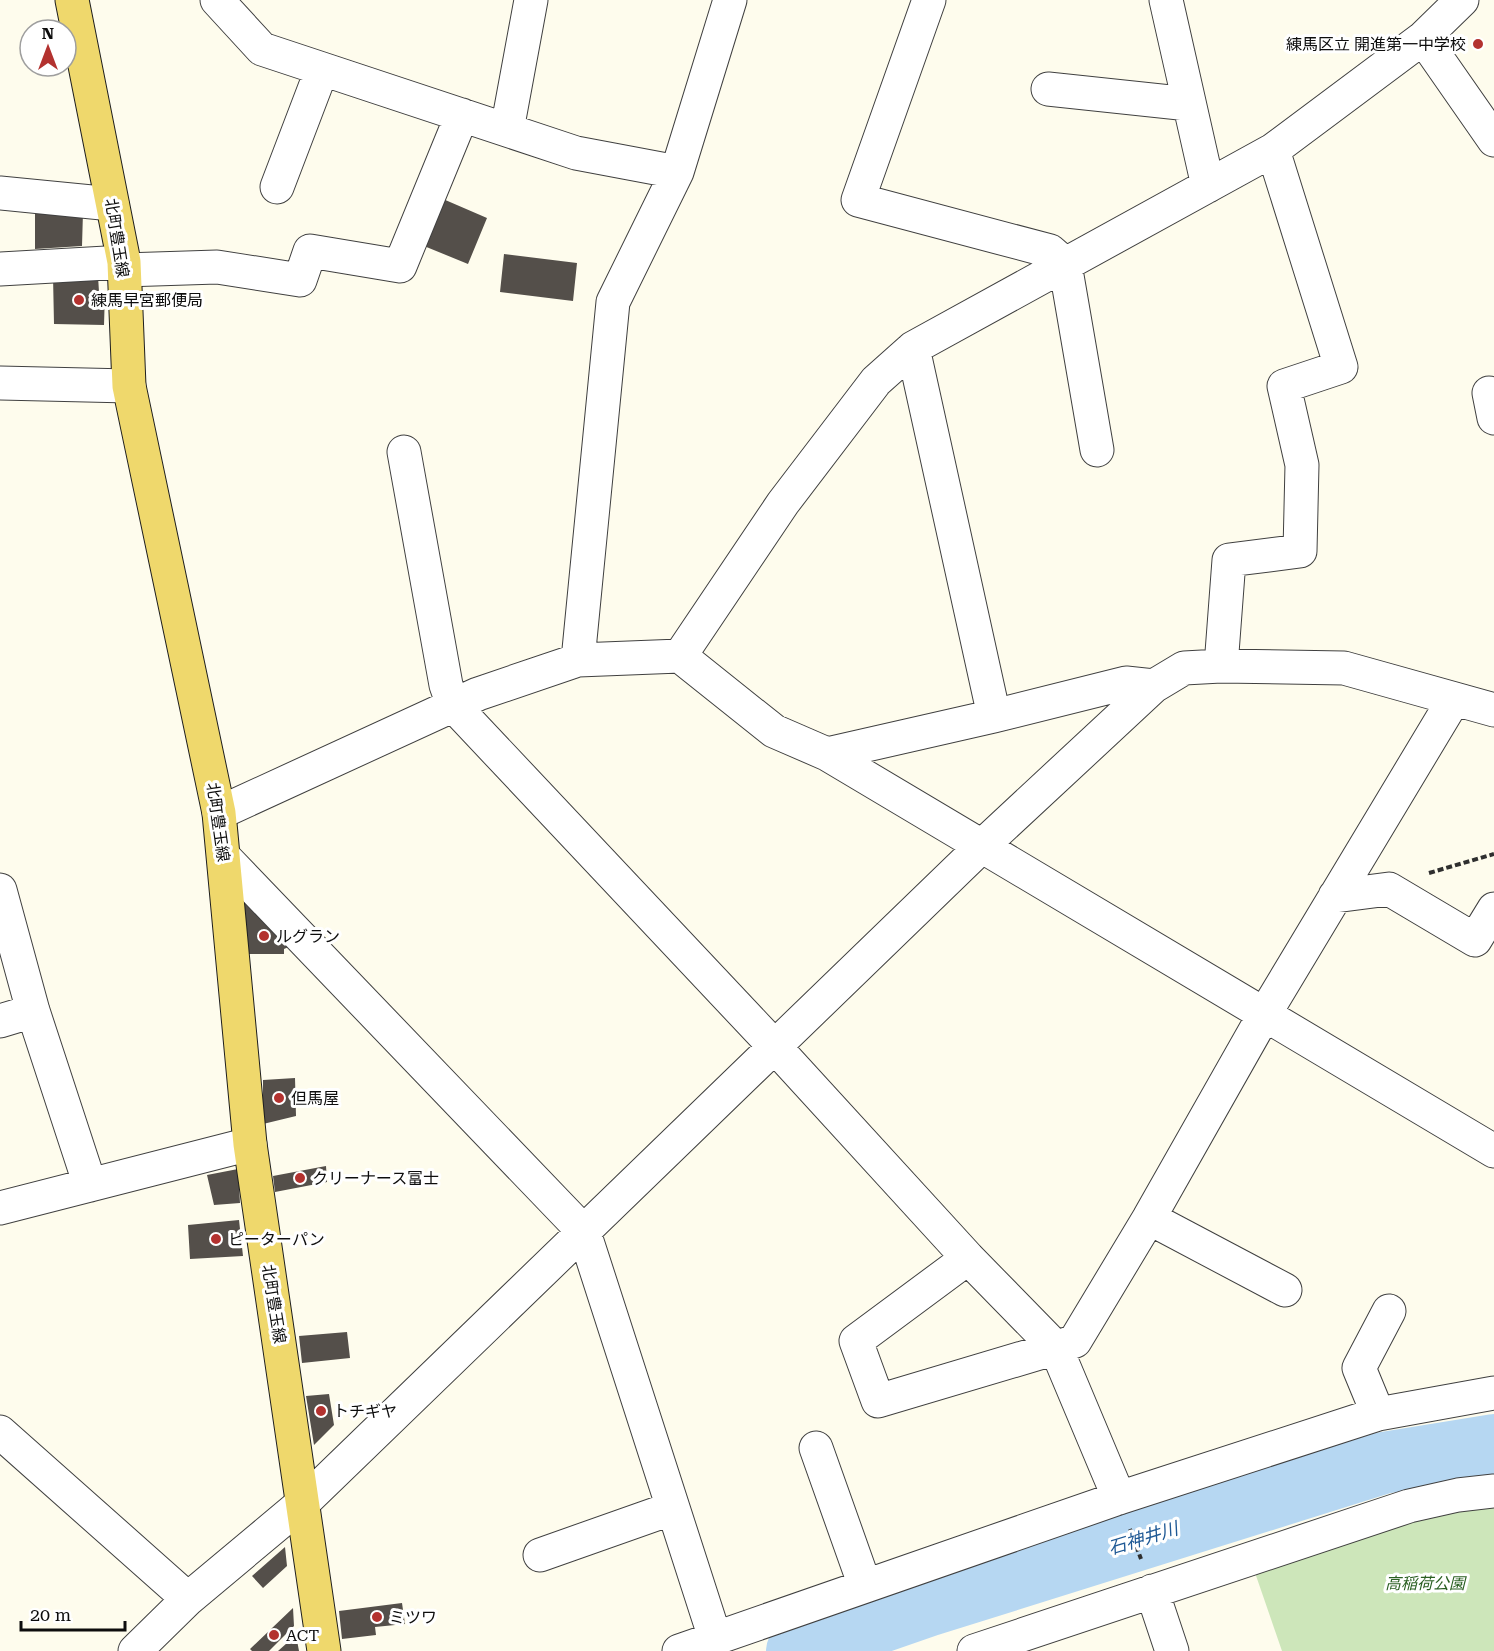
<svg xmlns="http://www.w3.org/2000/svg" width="1494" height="1651" font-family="'Roboto Serif','Noto Sans JP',serif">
<rect width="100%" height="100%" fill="#fefced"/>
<path fill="#cde6ba" d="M1494 1497V1651H1282L1252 1564Z"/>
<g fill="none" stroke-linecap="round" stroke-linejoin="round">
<path stroke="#b6d7f2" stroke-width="62" d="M797 1651 927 1606 1383 1463 1494 1445"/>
</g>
<path fill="#544f4a" d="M443 199 487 218 468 264 424 246Z
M35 210 83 212 82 246 35 249Z
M504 254 577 263 573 301 500 292Z
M53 276H98L99 292H105L104 325 54 324Z
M243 891 293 945 284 949V954H249Z
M295 1078 296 1116 263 1124V1080Z
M326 1166 327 1182 275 1192 273 1176Z
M238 1169 240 1203 214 1205 207 1175Z
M239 1220 243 1256 190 1259 188 1225Z
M347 1332 350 1358 302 1363 299 1336Z
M329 1394 334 1425 314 1445 306 1396Z
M285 1547 287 1566 263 1588 252 1576Z
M402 1603 405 1624 375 1627 376 1635 342 1639 339 1611Z
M293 1608 294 1626 269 1651H252L250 1649Z
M296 1635 299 1651H278Z"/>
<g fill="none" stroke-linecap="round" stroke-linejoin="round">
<g stroke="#404040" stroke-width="35">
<path id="minor" d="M217 0 262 49 576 153 677 172
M929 0 858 200 1050 251 1065 264 1097 450
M1166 0 1208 186
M1423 38 1494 140
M1048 89 1189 104
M507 130 531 0
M277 187 322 69
M0 193 112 204
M0 269 124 262
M124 270 217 267 300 280 310 251 400 266 462 115
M913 348 994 716
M0 383 129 386
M1489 393 1494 418
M404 452 446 685 453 705 775 1047 968 1258 1056 1348 878 1401 856 1341 968 1258
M680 656 783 503 876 381 913 348 1273 150 1423 38 1462 0
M578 660 613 302 677 172 730 0
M1221 666 1229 560 1300 551 1302 465 1284 386 1341 367 1273 150
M827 754 994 716 1126 683 1154 686
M219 813 478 694 578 660 680 656 774 731 827 754 1494 1151
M224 857 584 1232 715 1638
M0 890 33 1011 90 1185
M1335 896 1389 889 1475 940 1494 909
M0 1021 33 1011
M0 1208 250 1144
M1149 1218 1285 1290
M1378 1414 1359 1368 1389 1311
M0 1432 188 1599
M816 1448 865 1586
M1119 1498 1056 1348 1075 1341 1149 1218 1264 1015 1454 699
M540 1555 673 1508
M1152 1591 1172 1651
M135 1651 188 1599 304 1502 983 845 1154 686 1184 668 1221 666 1344 668 1494 710
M679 1651 1119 1498 1378 1414 1494 1393
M974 1651 1409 1506 1458 1495 1494 1491"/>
</g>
<g stroke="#1e1e1e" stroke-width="35">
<path id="major" d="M72 0 124 262 129 386 219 813 250 1144 324 1651"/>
</g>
<path stroke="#2f2f2f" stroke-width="4" stroke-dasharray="6 3" stroke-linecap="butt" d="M1429 873 1494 854
M1130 1529 1141 1559"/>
<use href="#minor" stroke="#fff" stroke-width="33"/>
<use href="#major" stroke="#efd86c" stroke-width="33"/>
</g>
<g fill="#b3322f" stroke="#fff" stroke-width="2">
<circle cx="1478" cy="44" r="6"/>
<circle cx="79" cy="300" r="6"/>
<circle cx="264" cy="936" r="6"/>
<circle cx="279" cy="1098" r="6"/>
<circle cx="300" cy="1178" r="6"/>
<circle cx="216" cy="1239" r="6"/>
<circle cx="321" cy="1411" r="6"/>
<circle cx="377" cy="1617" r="6"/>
<circle cx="274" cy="1635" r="6"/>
</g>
<g text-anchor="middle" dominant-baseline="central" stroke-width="6" stroke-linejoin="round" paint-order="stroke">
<g font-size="16" fill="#0d0d0d" stroke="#fff" text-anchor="start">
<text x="1466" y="44" text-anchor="end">練馬区立 開進第一中学校</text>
<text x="91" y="300">練馬早宮郵便局</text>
<text x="276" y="936">ルグラン</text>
<text x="291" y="1098">但馬屋</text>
<text x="312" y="1178">クリーナース富士</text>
<text x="228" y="1239">ピーターパン</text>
<text x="333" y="1411">トチギヤ</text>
<text x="389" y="1617">ミツワ</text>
<text x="286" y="1635">ACT</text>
</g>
<g font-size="16" fill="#0d0d0d" stroke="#fff">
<text transform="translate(117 238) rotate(81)">北町豊玉線</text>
<text transform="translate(218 822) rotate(82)">北町豊玉線</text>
<text transform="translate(274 1304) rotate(81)">北町豊玉線</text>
</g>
<g font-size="16" font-style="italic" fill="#2a5f22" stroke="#fff">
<text x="1425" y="1583">高稲荷公園</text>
</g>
<g font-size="18" font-style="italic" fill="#1f5995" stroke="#fff">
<text transform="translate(1143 1538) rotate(-17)">石神井川</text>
</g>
</g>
<g transform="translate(48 48)"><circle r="28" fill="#ffffff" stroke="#9e9e9e" stroke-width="1.5"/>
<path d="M0-4.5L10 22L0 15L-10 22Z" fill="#b3322f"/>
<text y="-9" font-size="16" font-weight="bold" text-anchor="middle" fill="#0d0d0d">N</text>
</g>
<path d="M21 1621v9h104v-9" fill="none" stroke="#0d0d0d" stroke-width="3"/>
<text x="30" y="1621" font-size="18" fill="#0d0d0d" stroke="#ffffff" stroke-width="4.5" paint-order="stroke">20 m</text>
</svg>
